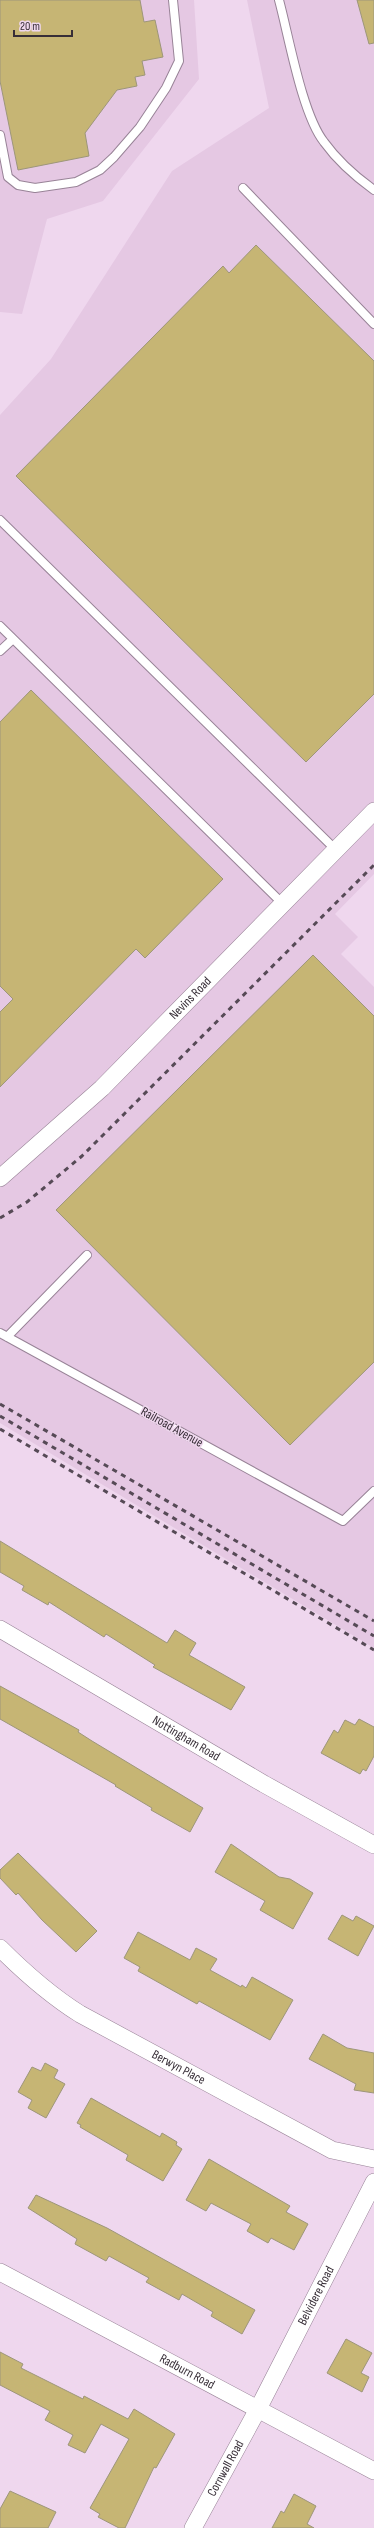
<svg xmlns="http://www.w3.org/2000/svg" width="374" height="2528" font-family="'Sofia Sans Condensed',sans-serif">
<rect width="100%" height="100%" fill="#efd7ee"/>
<path fill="#e5c8e3" d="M0 0H194L199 79 103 201 47 219 22 314 0 312Z
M247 0H374V874L335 914 358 937 341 954 374 987V1648L0 1423V415L51 359 172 171 269 108Z"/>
<path fill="#c6b574" stroke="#9d967a" d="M0 0H140L144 22 155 20 163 57 142 61 145 75 135 77 137 86 117 90 85 133 89 156 18 170 0 81Z
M357 0H374V43L369 44Z
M256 245 374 361V694L306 762 16 476 223 266 229 273Z
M31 690 223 879 145 958 136 949 0 1087V1012L13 999 0 986V722Z
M313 955 374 1016V1362L290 1445 56 1210Z
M0 1541 167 1643 175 1630 196 1643 189 1655 245 1687 231 1710 153 1667 155 1665 106 1634 104 1637 49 1602 48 1605 22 1590 24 1586 0 1572Z
M0 1686 79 1730 78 1732 92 1741 203 1808 190 1832 151 1810 152 1808 115 1786 116 1785 0 1719Z
M359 1719 374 1727V1756L366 1771 363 1769 360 1774 321 1753 334 1730 338 1733 345 1720 355 1725Z
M231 1844 279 1877 290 1879 313 1893 293 1929 260 1910 265 1901 215 1872Z
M18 1853 97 1931 76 1952 42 1920 18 1893 16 1895 0 1878V1870Z
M342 1915 353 1921 356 1916 374 1926 358 1956 328 1939Z
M138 1932 190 1960 196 1948 217 1959 210 1970 241 1987 242 1985 246 1988 252 1977 293 2000 270 2040 199 2001 197 2004 138 1971 140 1967 124 1958Z
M323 2034 347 2048 374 2053V2093L354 2090 356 2084 309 2059Z
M45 2063 58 2070 54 2078 65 2084 46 2118 28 2108 32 2100 18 2092 32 2067 41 2071Z
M91 2098 160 2137 162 2133 177 2142 176 2145 182 2149 163 2181 126 2160 128 2155 80 2127 81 2125 77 2123Z
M209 2159 290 2206 286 2212 308 2224 294 2250 271 2238 268 2243 247 2231 251 2224 211 2203 206 2211 186 2200Z
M36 2195 107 2228 255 2310 242 2334 211 2316 213 2312 182 2294 179 2300 146 2282 149 2278 109 2256 106 2261 75 2244 77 2239 28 2208Z
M346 2339 372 2353 361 2373 369 2377 362 2392 327 2373Z
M0 2352 23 2364 21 2368 83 2399 84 2396 128 2419 134 2409 175 2434 156 2468 154 2467 125 2528H119L98 2517 100 2514 90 2508 129 2439 101 2424 85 2453 68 2445 73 2435 45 2420 50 2411 0 2385Z
M10 2491 56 2512 48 2528H0V2509Z
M294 2494 316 2506 307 2524 314 2528H272L281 2511 284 2513Z"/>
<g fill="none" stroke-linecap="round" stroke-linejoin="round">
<g stroke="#988397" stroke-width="10">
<path id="service" d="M279 0C289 37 302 114 324 142 337 160 356 177 374 190
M0 135 8 177 18 185 35 188 76 182 100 170 114 157 140 127 166 88 179 61 173 0
M243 188 374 324
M0 520 336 850
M0 626 283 904
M0 651 13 639
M0 1333 343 1521 374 1491
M7 1337 87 1255"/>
</g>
<g stroke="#988397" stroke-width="18">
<g id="minor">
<path id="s1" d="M0 1178 102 1088 374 811"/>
<path id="s2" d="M0 1629 264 1784 374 1845"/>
<path id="s3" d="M0 1948C25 1973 50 1995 80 2014L332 2150 374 2159"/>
<path id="s4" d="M0 2272 374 2471"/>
<path id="s5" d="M193 2528 258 2409 374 2182"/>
</g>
</g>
<use href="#service" stroke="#fff" stroke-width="8"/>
<use href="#minor" stroke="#fff" stroke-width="17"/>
<path stroke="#564a56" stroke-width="3" stroke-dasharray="5 5" stroke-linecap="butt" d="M0 1218 27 1202 82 1156 374 865
M0 1404 374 1621
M0 1416 374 1636
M0 1429 374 1650"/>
</g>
<g text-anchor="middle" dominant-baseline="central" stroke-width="3" stroke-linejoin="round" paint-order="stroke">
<g font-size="13" fill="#372e37" stroke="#efd7ee">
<text stroke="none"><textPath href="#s1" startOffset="262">Nevins Road</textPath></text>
<text transform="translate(172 1427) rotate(29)">Railroad Avenue</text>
<text stroke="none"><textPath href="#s2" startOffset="216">Nottingham Road</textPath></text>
<text stroke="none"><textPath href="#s3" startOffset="216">Berwyn Place</textPath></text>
<text stroke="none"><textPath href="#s5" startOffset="263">Belvidere Road</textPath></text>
<text stroke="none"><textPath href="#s4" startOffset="212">Radburn Road</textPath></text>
<text stroke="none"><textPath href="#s5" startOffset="68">Cornwall Road</textPath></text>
</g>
</g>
<path d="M14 30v6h58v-6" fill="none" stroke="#372e37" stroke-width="2"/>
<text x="20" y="30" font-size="12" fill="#372e37" stroke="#efd7ee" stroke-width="3" paint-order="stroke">20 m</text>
</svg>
